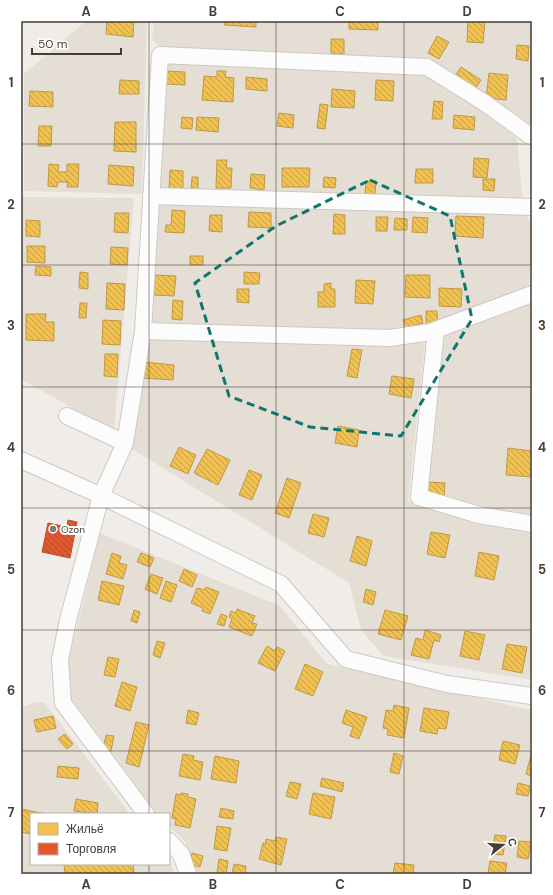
<svg xmlns="http://www.w3.org/2000/svg" width="553" height="895" font-family="'DM Sans',sans-serif">
<defs>
<pattern id="homes-back-hatch" width="6" height="6" patternUnits="userSpaceOnUse"><rect width="6" height="6" fill="#f2c14e"/><path d="M-1 5l2 2M0 0l6 6M5-1l2 2" fill="none" stroke="#c69e42"/></pattern>
<pattern id="shops-back-hatch" width="6" height="6" patternUnits="userSpaceOnUse"><rect width="6" height="6" fill="#e4572e"/><path d="M-1 5l2 2M0 0l6 6M5-1l2 2" fill="none" stroke="#bb4928"/></pattern>
</defs>
<rect width="100%" height="100%" fill="#f0ede8"/>
<path fill="#e5ded5" d="M86 21H147L142 194 24 191V74Z
M154 21H532V128L429 64 165 50 152 40Z
M164 61 413 69 454 89 517 138 523 203 157 191Z
M21 197 134 198 114 431 22 380Z
M157 201 523 208 532 226V252L529 285 439 331 398 338 149 327Z
M532 303V517L479 509 423 492 442 334Z
M147 335 382 341 425 343 408 501 427 509 532 531V680L384 656 361 630 349 583 132 449Z
M100 533 280 606 327 664 532 710V873L530 874H190L186 843 169 826V814H157L130 787 131 779 119 773V763L100 757 62 687Z
M36 702H44L130 814H31V864H169L173 869V874H21V709L22 707Z"/>
<path fill="url(#homes-back-hatch)" stroke="#be9946" d="M107 21H134L133 37 106 34Z
M225 21H256V27L224 25Z
M349 21H378V30L349 29Z
M468 21H485L483 43 467 42Z
M437 36 449 42 439 59 428 53Z
M331 39H344V54H331Z
M517 45 529 46 528 61 516 59Z
M461 67 481 80 475 89 455 76Z
M166 71 185 72V85L166 84Z
M217 71H226L225 77 234 78 233 102 202 100 204 76 217 77Z
M489 73 508 75 506 100 486 98Z
M246 77 267 79V91L246 89Z
M120 80 139 81V94H119Z
M376 80 394 81 393 101 375 100Z
M332 89 355 91 354 108 331 107Z
M30 91 53 92V107L29 106Z
M434 101 443 102 442 119H432Z
M320 104 328 105 325 129 317 128Z
M279 113 294 115 293 128 277 126Z
M454 115 475 117 474 130 453 128Z
M182 117 193 118 192 129 181 128Z
M197 117 219 118 218 132 196 130Z
M115 122H136V152L114 151Z
M39 126H52L51 146H38Z
M474 158 489 159 487 178 473 177Z
M217 160H227L226 168H232L231 188H216Z
M49 164 59 165 58 172H67V164H79L78 187H67L68 182H58L57 187 48 186Z
M109 165 134 167 133 186 108 184Z
M282 168H310L309 187H282Z
M416 169H433V183H415Z
M170 170 183 171V190L169 189Z
M251 174 265 175 264 190 250 188Z
M192 177H198V191H191Z
M324 177 336 178 335 188 323 187Z
M483 179H495L494 191 483 190Z
M366 181H376L375 194H365Z
M172 210 185 211 184 233 165 232 166 225H171Z
M249 212 271 213V228L248 227Z
M115 213H129L128 233 114 232Z
M334 214 345 215V234H333Z
M210 215H222V232L209 231Z
M456 216 484 217 483 238 455 236Z
M376 217H388L387 231H376Z
M413 217 428 218 427 233 412 232Z
M395 218 407 219V230H394Z
M26 220 40 221V237L26 236Z
M27 246H45V263L27 262Z
M111 247 128 248 127 265 110 264Z
M190 256H203V265H190Z
M36 266 51 267V276L35 275Z
M80 272 88 273V289L79 288Z
M244 272 260 273 259 284H244Z
M155 275 176 276 174 296 153 295Z
M406 275H430V298L405 297Z
M356 280 375 281 373 304 355 303Z
M107 283 125 284 124 310 106 309Z
M331 283V289H335V307H318V292H324V284Z
M439 288 462 289 461 307 439 306Z
M237 289H249V303L237 302Z
M173 300 183 301 182 320 172 319Z
M80 303H87L86 318H79Z
M426 311H437L438 328H426Z
M26 314H46L45 322H54V341L26 340Z
M421 315 423 323 405 328 403 320Z
M103 320 121 321 120 345 102 344Z
M352 349 362 350 357 378 347 376Z
M105 354H118L117 377 104 376Z
M144 362 174 365 173 380 143 378Z
M392 376 414 379 411 398 389 394Z
M338 426 359 430 357 447 335 443Z
M179 447 196 455 188 474 170 466Z
M508 448 532 451V477L506 475Z
M207 449 230 460 218 485 194 473Z
M249 470 262 475 252 500 239 495Z
M287 478 301 483 289 518 275 513Z
M428 482 445 483 444 496 427 495Z
M313 514 329 518 324 537 308 533Z
M431 532 450 535 445 558 427 554Z
M357 536 372 541 366 566 350 561Z
M479 552 499 556 494 580 475 576Z
M112 553 121 556 119 563 127 565 123 579 106 574Z
M141 553 154 558 150 567 137 562Z
M184 569 197 575 192 587 179 581Z
M151 574 163 578 157 594 145 589Z
M102 581 124 586 119 605 98 600Z
M166 581 177 585 171 602 160 598Z
M206 587 219 592 210 614 202 611 203 608 191 603 197 588 204 590Z
M366 589 376 592 373 605 363 602Z
M237 609 255 616 252 623 257 624 252 636 229 627 232 619 229 617 231 611 236 613Z
M134 610 140 612 137 623 131 621Z
M385 610 408 616 401 640 378 634Z
M221 614 227 616 224 626 217 624Z
M425 630 441 635 439 642 434 640 429 659 411 655 416 638 423 640Z
M465 631 485 635 479 660 460 656Z
M157 641 165 643 160 658 153 655Z
M507 644 527 647 522 673 502 669Z
M267 646 275 651 277 647 285 651 275 671 258 663Z
M108 657 119 659 115 677 104 675Z
M305 664 323 672 313 696 295 689Z
M122 682 137 687 130 711 115 706Z
M394 705 409 708 404 738 387 735 388 729 383 728 386 710 393 711Z
M424 708 449 712 446 729 438 728 437 734 420 731Z
M188 710 199 713 196 725 186 723Z
M346 710 367 717 359 739 350 736 353 727 342 723Z
M53 716 56 728 37 732 34 720Z
M136 722 149 725 139 767 126 763Z
M65 734 73 744 67 749 58 739Z
M106 735 114 736 111 751 103 749Z
M503 741 520 745 515 764 499 760Z
M532 751V776L526 774Z
M394 753 403 756 399 774 390 772Z
M183 754 194 756 193 760 203 762 200 780 179 776Z
M215 756 239 761 236 783 211 779Z
M58 766 79 768 78 779 57 777Z
M322 778 344 783 342 792 320 786Z
M290 782 301 784 297 799 286 796Z
M518 783 530 786 528 796 516 794Z
M181 793 188 794V797L196 799 190 828 175 825 176 819 172 818 176 794 181 795Z
M313 793 335 797 331 819 309 814Z
M76 799 98 803 97 814 74 811Z
M221 808 234 811 233 819 219 817Z
M21 809 46 814H31V834L21 832Z
M217 826 231 828 227 851 214 849Z
M495 835 506 836 503 855 492 854Z
M276 837 287 839 281 865 259 859 263 843 265 844 266 839 275 841Z
M519 841 531 842 528 859 517 857Z
M192 853 203 856 200 867 190 864Z
M219 859 228 861 226 874H217Z
M490 861 507 863 505 874H488Z
M395 863 414 865 413 874H393Z
M64 864H133L134 874H65Z
M234 864 246 866 245 874H232Z"/>
<path fill="url(#shops-back-hatch)" stroke="#b54f30" d="M68 520 77 522 70 558 42 552 48 523 67 527Z"/>
<g fill="none" stroke-linecap="round" stroke-linejoin="round">
<g stroke="#cdc9c4" stroke-width="18">
<path id="minor" d="M151 196 532 207
M436 330 419 497 479 515 532 524
M143 331 390 338 430 332 532 294
M67 416 125 443
M21 460 95 493 281 584 346 659 447 684 532 696
M146 814 63 703 60 660 68 620 101 496 125 443 143 331 160 55 427 67 485 103 532 137
M169 841 181 854 188 874"/>
</g>
<use href="#minor" stroke="#fdfcfc" stroke-width="16"/>
</g>
<path fill="none" stroke="#0f766e" stroke-width="3" stroke-dasharray="8 5" stroke-linejoin="round" d="M370 180 450 216 472 319 401 436 310 427 229 396 195 283 276 226Z"/>
<path fill="none" stroke="#463d34" stroke-width="1" stroke-opacity="0.55" d="M149 21V814M276 21V874M404 21V874M21 144H532M21 265H532M21 387H532M21 508H532M21 630H532M21 751H532M149 864V874"/>
<circle fill="#827b73" stroke="#fff" stroke-width="1.5" cx="53" cy="529" r="4"/>
<g text-anchor="middle" dominant-baseline="central" stroke-width="4" stroke-linejoin="round" paint-order="stroke">
<g font-size="10" fill="#463d34" stroke="#fff" text-anchor="start">
<text x="61" y="529">Ozon</text>
</g>
</g>
<rect width="553" height="895" fill="none" stroke="#ffffff" stroke-width="44"/>
<rect x="30" y="813" width="140" height="52" fill="#ffffff" stroke="#b5b1ae"/>
<rect x="38" y="823" width="20" height="12" fill="#f2c14e" stroke="#b5b1ae"/>
<text x="66" y="833" font-size="12" fill="#463d34">Жильё</text>
<rect x="38" y="843" width="20" height="12" fill="#e4572e" stroke="#b5b1ae"/>
<text x="66" y="853" font-size="12" fill="#463d34">Торговля</text>
<g transform="translate(503 845) rotate(73)" stroke="#ffffff" stroke-width="3" paint-order="stroke">
<path d="M0-3L7 15L0 10L-7 15Z" fill="#463d34"/>
<text y="-6" font-size="11" font-weight="bold" text-anchor="middle" fill="#463d34">С</text>
</g>
<path d="M32 48v6h89v-6" fill="none" stroke="#463d34" stroke-width="2"/>
<text x="38" y="48" font-size="12" fill="#463d34" stroke="#ffffff" stroke-width="3" paint-order="stroke">50 m</text>
<rect x="22" y="22" width="509" height="851" fill="none" stroke="#463d34" stroke-width="1.5"/>
<g font-size="13" text-anchor="middle" font-weight="bold" fill="#463d34">
<text x="86" y="16">A</text>
<text x="213" y="16">B</text>
<text x="340" y="16">C</text>
<text x="467" y="16">D</text>
<text x="11" y="87">1</text>
<text x="542" y="87">1</text>
<text x="11" y="209">2</text>
<text x="542" y="209">2</text>
<text x="11" y="330">3</text>
<text x="542" y="330">3</text>
<text x="11" y="452">4</text>
<text x="542" y="452">4</text>
<text x="11" y="574">5</text>
<text x="542" y="574">5</text>
<text x="11" y="695">6</text>
<text x="542" y="695">6</text>
<text x="11" y="817">7</text>
<text x="542" y="817">7</text>
<text x="86" y="889">A</text>
<text x="213" y="889">B</text>
<text x="340" y="889">C</text>
<text x="467" y="889">D</text>
</g>
</svg>
